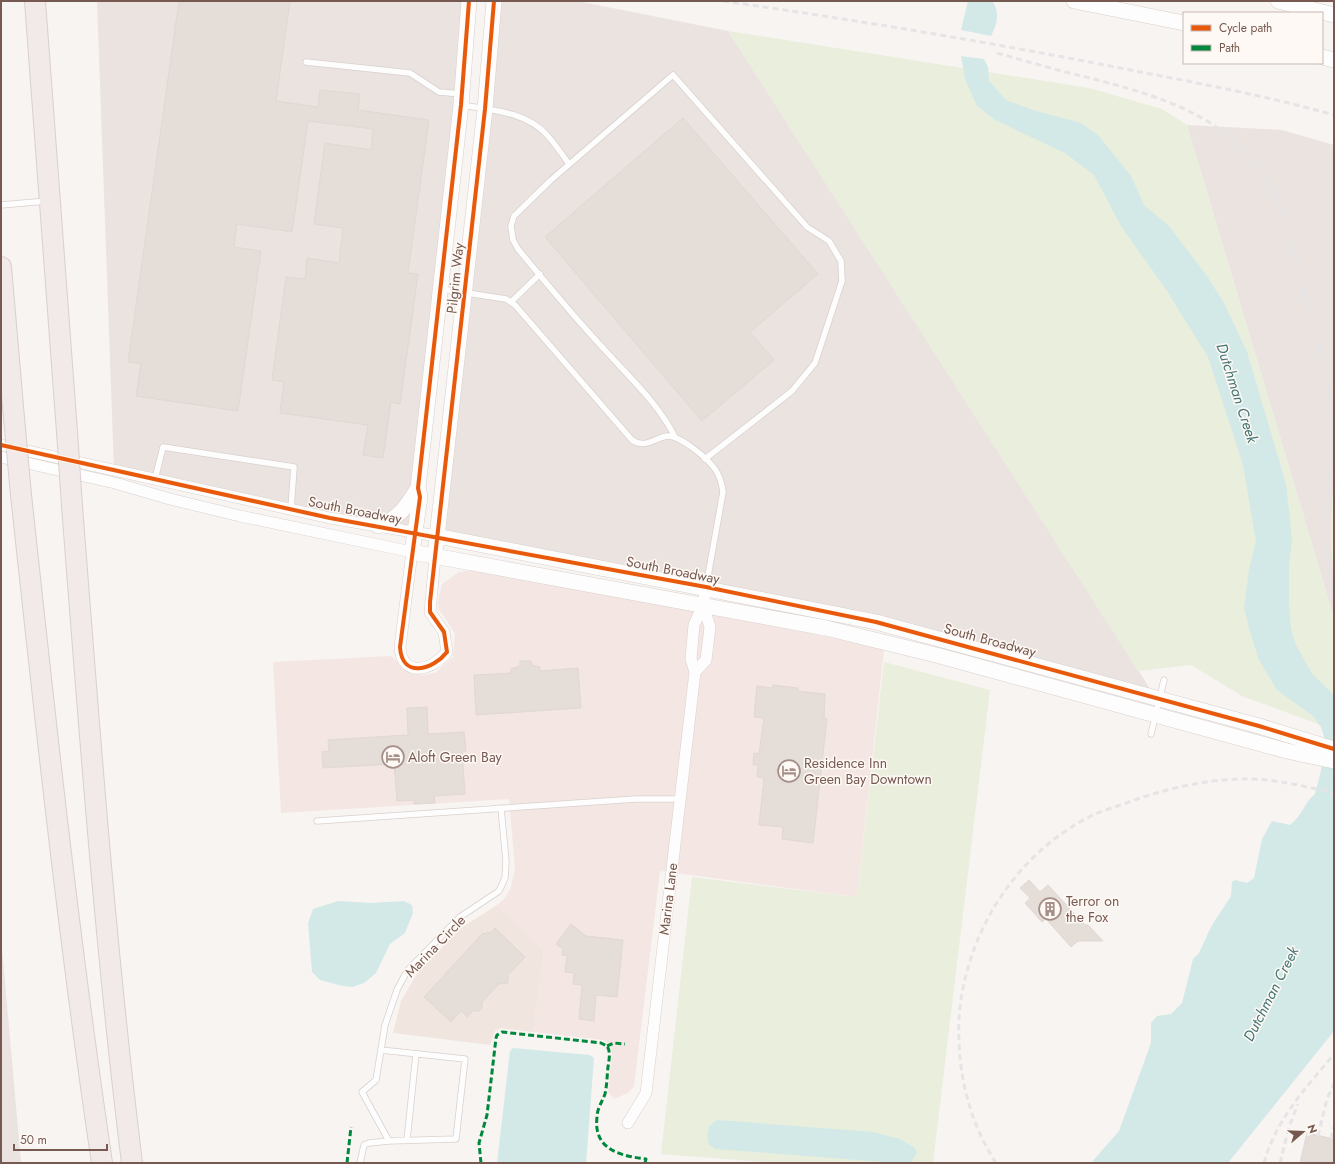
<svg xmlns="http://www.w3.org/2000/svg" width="1335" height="1164" font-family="Jost,sans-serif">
<rect width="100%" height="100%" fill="#f8f4f1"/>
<path fill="#f0e6df" d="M497 905 544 951 533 1032 501 1028 495 1031 490 1045 393 1033 401 1001 418 972 461 928Z"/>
<path fill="#f4e6e3" d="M472 570 749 619 884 650 857 897 660 871 634 1086 628 1093 614 1099 608 1092 612 1054 611 1048 608 1043 603 1040 533 1032 544 951 497 905 504 899 510 890 515 869 509 799 281 813 273 662 391 656 409 672 422 675 435 673 453 657 455 634 446 619 439 610 438 602 442 584 459 572Z"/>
<path fill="#eae3e0" d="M97 1H469L416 533 114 470Z
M494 1H577L728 31 1156 698 948 640 437 536Z
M1187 125 1282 130 1334 145V618Z
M1 937 21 1163H1Z"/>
<path fill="#e9eedd" d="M728 31 1089 88 1162 109 1187 125 1334 618V730L1242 696 1191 665 1138 671Z
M1333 490H1334V573C1329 545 1331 517 1333 490Z
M884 662 990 690 933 1163H778L661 1154 692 877 857 897Z"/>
<path fill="#d3e9e8" d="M968 1 993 2C1000 13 997 25 991 36L961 30Z
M961 56 984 59 988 67 989 81 1006 100 1033 110 1081 123 1098 135 1131 176 1144 205 1169 226 1207 276 1224 303 1247 352 1286 484 1292 539 1289 566V604L1291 629 1296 645 1312 674 1334 695V1031L1228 1163H1091L1119 1131 1151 1043V1023L1157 1016 1171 1014 1182 1003 1193 959 1199 953 1212 925 1231 896 1232 882 1235 880 1247 883 1254 878 1262 839 1272 821 1290 825C1302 816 1306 800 1315 794L1321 771 1324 737 1321 727 1313 716 1277 690 1259 660 1250 632 1244 608 1249 569 1256 541 1243 465 1208 357 1167 291 1121 226 1094 175 1065 153 995 120 977 106 965 79Z
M338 901 370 903 404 901 412 905 413 913 405 933 390 944 376 973 364 983 352 987 343 986 320 980 312 972 308 923 313 909Z
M513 1048 590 1055 594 1058 586 1163H497L510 1051Z
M718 1120 873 1132 900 1139 915 1148 917 1153 911 1162 896 1163 716 1149 709 1145C707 1134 706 1125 718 1120Z"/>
<path fill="#e5ddd8" stroke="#e1d7d3" d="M179 1H290L276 101 318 107 320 90 360 94 358 110 429 120 408 273 418 274 400 404 391 402 383 458 363 455 368 425 280 413 284 382 272 380 286 277 305 279 307 258 339 263 343 228 314 224 325 143 371 150 373 129 308 121 292 232 237 224 234 247 261 251 238 411 136 396 141 364 128 362Z
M683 118 818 274 750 332 774 360 702 421 545 237Z
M520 661H531L532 665 540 667V671L578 668 581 708 476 715 474 675 511 673V669L520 666Z
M773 685 798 688V691L825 694 824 718 827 719 813 843 782 839 783 827 759 825 764 778 757 777 758 765H753L754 753 759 754 764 718 754 717 757 686 773 688Z
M427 707 428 734 464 732 466 751H462L465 794 434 796 435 803 414 804V800L397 801 394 764 323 768 322 752 329 751 328 740 408 735 407 708Z
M1029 880 1040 892 1048 885 1085 925H1088L1103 941H1078L1071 947 1046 919 1042 922 1025 903 1030 898 1020 888Z
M571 924 586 936 623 940 617 997 596 995 594 1021 579 1019 582 985 573 984 574 973 565 972 567 956 562 955 563 949 556 944Z
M495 928 525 957 508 975V983L499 984 482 1002V1008L479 1011H473L467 1017 461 1011 451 1022 424 997 483 933 485 934 488 932 490 933Z
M1307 1133 1334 1139V1163H1300Z"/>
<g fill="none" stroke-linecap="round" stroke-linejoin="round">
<g stroke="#d8d1ce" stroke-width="7">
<path id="lane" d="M306 62 410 73 439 92 462 94
M461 105C490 110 525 111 547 135 555 144 562 154 569 164
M1 205 47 201
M441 289 506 299 515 305 632 440C644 449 655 438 667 436 680 435 708 459 715 469 720 476 722 484 723 492L706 587
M511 302 540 274
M675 437C658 403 629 377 604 349 574 317 546 283 518 249L513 240 511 226 514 216 551 180 673 75 807 227 829 241 841 261 842 281 815 363 792 391 705 459
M155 479 163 447 294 467 291 509
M1151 734 1164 680
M317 821 636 799H681
M381 1050 465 1059 456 1139 389 1141 362 1092 376 1080 385 1025 397 990 407 971 460 917 499 891 505 878 506 861 501 808
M407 1140 416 1054
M360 1163 364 1145 369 1143 389 1141"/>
</g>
<g stroke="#d8d1ce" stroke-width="12">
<path id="street" d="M1 445 330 518 437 536
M1 457 115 483 170 499 240 516 412 552 400 647C402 679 433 670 447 652L444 632 430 612 435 557
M695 672 706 660 710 627 703 605
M628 1123 646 1093 695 672 691 659 694 625 703 605 706 587"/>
</g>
<g stroke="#d8d0cc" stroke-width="16">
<path id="secondary" d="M469 1 461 105 418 488 420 497 412 552 826 628 940 656 1287 751 1334 761
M1074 1 1184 23
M1278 1 1334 15
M1322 57 1334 60
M378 526C401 517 405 508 418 488
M437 536 876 622 1259 726 1334 749
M436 546 485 109 494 1"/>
</g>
<g stroke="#d9d0cd" stroke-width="22">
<path id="highway" d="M35 1 67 432
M1 267 14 418
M21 495C45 718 69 941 102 1163
M72 506C89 725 105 945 132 1163"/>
</g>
<use href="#lane" stroke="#fefdfd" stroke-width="5.5"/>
<use href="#street" stroke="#fefdfd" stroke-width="11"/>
<use href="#secondary" stroke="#fefdfd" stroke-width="15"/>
<use href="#highway" stroke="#f1eae8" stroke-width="20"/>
<path stroke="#e5e4e6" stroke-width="3" stroke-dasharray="6 4" stroke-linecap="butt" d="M723 1C856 20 988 42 1120 68 1192 82 1264 95 1334 115
M997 53C1026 61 1056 70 1086 77 1159 96 1227 114 1269 183 1285 210 1294 253 1302 284 1313 329 1330 375 1332 421 1334 459 1326 495 1326 532 1326 554 1330 576 1334 598
M1318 1136 1327 1099 1334 1084
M1331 1139 1334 1126
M996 1163C968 1120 957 1070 959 1019 960 997 965 976 972 955 992 896 1035 844 1091 816 1106 809 1122 805 1137 799 1170 788 1205 780 1240 779 1272 778 1303 786 1334 793
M1264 1163C1276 1119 1306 1088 1334 1054
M1280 1163 1289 1127 1298 1104"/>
<g stroke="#d9d0cd" stroke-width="22" stroke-linecap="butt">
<path id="highway-bridge" d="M14 418 21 495
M67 432 72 506"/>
</g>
<use href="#highway-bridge" stroke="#f1eae8" stroke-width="20"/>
<path stroke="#00873e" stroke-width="3" stroke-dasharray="6 3" stroke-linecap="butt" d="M607 1046 614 1043 625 1044
M347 1163 351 1127
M481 1163 479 1143 487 1115 496 1038 497 1035 502 1032 601 1043 607 1046C611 1052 609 1060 608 1067 607 1076 607 1085 605 1094 602 1102 597 1109 597 1117 593 1150 621 1156 646 1159L645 1163"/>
<g stroke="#fef9f4" stroke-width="6">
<path id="cycleway" d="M469 1 461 105 418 488 420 497 400 647C402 679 433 670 447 652L444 632 430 612V602L485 109 494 1
M1 445 330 518 706 587 876 622 1259 726 1334 749"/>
</g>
<use href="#cycleway" stroke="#e8590c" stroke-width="4"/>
</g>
<defs>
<g id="hotel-ring" transform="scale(1.15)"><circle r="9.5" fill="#fef9f4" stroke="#a48f89" stroke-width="1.5"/><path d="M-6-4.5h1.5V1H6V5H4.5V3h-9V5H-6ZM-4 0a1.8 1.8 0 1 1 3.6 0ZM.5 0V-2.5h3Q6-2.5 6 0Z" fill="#a48f89"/></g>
<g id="building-ring" transform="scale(1.15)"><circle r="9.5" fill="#fef9f4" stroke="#a48f89" stroke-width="1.5"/><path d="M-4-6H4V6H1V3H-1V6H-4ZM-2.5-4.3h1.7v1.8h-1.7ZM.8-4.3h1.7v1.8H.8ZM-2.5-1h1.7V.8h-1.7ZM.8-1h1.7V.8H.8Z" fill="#a48f89"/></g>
</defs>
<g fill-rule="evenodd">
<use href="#hotel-ring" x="393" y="757"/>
<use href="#hotel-ring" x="789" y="771"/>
<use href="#building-ring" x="1050" y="909"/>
</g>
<g text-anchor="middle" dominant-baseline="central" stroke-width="3" stroke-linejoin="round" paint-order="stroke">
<g font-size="14" fill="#765951" stroke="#fef9f4">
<text transform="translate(455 278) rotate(-84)">Pilgrim Way</text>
<text transform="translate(355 510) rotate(11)">South Broadway</text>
<text transform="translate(673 570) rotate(11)">South Broadway</text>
<text transform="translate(990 640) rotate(15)">South Broadway</text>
<text transform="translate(668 899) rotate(-83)">Marina Lane</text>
<text transform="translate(435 946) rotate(-46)">Marina Circle</text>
</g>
<g font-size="14" fill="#765951" stroke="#fef9f4" text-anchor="start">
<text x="408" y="757">Aloft Green Bay</text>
<text x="804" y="763">Residence Inn<tspan x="804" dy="16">Green Bay Downtown</tspan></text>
<text x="1066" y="901">Terror on<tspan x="1066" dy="16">the Fox</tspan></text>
</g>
<g font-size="15" font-style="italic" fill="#467778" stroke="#fef9f4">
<text transform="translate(1237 393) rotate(72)">Dutchman Creek</text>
<text transform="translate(1271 994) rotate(-63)">Dutchman Creek</text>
</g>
</g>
<rect width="1335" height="1164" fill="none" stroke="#765951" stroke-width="4"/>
<rect x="1183" y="12" width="140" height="52" fill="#fef9f4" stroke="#c8b9b3"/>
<rect x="1191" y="25" width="20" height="6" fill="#e8590c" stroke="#c8b9b3"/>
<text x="1219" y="32" font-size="12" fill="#765951">Cycle path</text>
<rect x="1191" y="45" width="20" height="6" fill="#00873e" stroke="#c8b9b3"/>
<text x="1219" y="52" font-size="12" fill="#765951">Path</text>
<g transform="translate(1303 1132) rotate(71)" stroke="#fef9f4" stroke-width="3" paint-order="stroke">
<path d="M0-3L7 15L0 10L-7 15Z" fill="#765951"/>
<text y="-6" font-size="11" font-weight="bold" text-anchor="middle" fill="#765951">N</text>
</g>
<path d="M14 1144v6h93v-6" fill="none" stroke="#765951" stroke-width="2"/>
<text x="20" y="1144" font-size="12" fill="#765951" stroke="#fef9f4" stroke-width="3" paint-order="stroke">50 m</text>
</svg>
